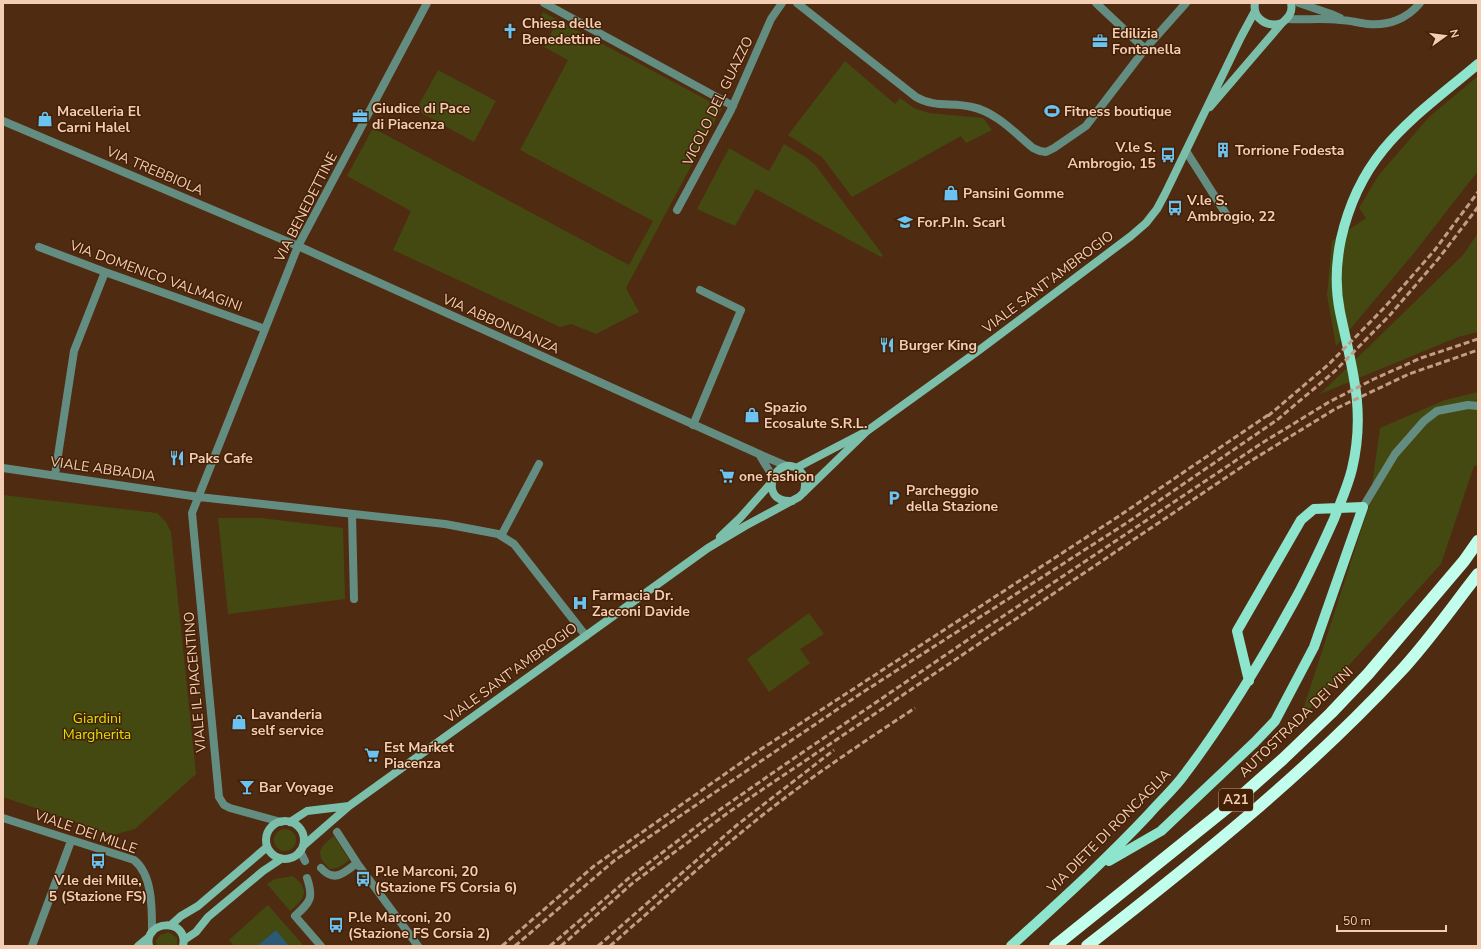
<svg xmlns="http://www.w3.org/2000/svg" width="1481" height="949" font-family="'Nunito Sans',sans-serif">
<rect width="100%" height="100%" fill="#4f2b11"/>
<path fill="#444912" d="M543 12 722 108 626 288 639 312 596 334 571 324 560 327 393 250 411 211 347 176 373 128 629 265 653 221 520 150 568 60 544 47 553 30 538 22Z
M845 61 895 104 900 98 914 108 929 113 983 118 992 130 966 143 961 136 852 197 822 157 788 135Z
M438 70 496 101 474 142 416 110Z
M1478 76V171L1414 253 1336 346 1327 295 1332 241 1366 218 1359 208 1378 176 1429 117Z
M784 144 807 158 816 166 883 255 881 257 756 189 735 226 697 209 729 148 769 171Z
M1478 233V332L1458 337 1320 394 1463 255Z
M1478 392V465L1474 466 1441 564 1300 719 1369 506 1380 428 1445 400Z
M3 495 157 513 166 522 171 532 196 774 135 829 113 835 3 797Z
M218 518H261L343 528 345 599 228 614Z
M809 613 824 634 800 649 810 663 769 692 747 659Z
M274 840a11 11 0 1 1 22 0a11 11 0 1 1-22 0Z
M334 836 349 860C343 865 338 869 330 869 314 855 319 847 334 836Z
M293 876C310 890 306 898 290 911L267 884 275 879Z
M268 905 304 946H289L276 930 257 946H234L229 940Z
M169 932 177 938V946H157L156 941 160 935Z"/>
<path fill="#2b5b74" d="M276 930 289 946H257Z"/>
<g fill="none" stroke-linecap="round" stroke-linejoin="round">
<path stroke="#648d81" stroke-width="8" d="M337 832 357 863 418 946
M321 868C334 883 344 873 357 863
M307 878C314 899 310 902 295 916L321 946"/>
<path stroke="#648d81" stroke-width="8" d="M544 3 733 106
M797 3 916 97C935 108 952 102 972 107 996 112 1015 133 1033 148L1040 151 1046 152 1054 148 1086 126 1145 49 1186 3
M1096 3 1145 49
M1299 3 1331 14 1340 18
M1287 19C1305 20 1322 18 1340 20 1349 20 1358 23 1368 24 1388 26 1407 19 1420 3
M3 121 298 246 759 454
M1186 151 1226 214
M677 210 731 110 771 19 782 3
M39 247 105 272 265 329
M693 425 741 310 700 290
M3 468 199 497 445 524 498 534 514 544 586 636
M55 475 74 351 105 272
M773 477 759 454 789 467
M1363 507 1395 454 1424 421 1437 411 1468 405 1478 406
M352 514 354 599
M501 536 539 464
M3 818 134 860C153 875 152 910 152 932
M281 822 230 808 224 805 219 797 192 513 298 246 427 3
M300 851 305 861
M32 946 71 841"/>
<path stroke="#7bbfab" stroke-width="8" d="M1255 3C1252 19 1268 28 1282 23
M1210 107 1282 23C1289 17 1293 12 1291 3
M796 468 867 431 978 351 1131 236 1146 223 1157 209 1165 194 1241 37 1255 11
M792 501C754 503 777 449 800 471 806 477 806 484 804 492
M720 537 740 518 772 482
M266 840a19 19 0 1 1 38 0a19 19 0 1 1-38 0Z
M290 822 307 811 349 806
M303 846 349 806 708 548 745 526 799 497 867 431
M171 925 181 916 198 906 267 847
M184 940 196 932 208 917 263 871 281 859
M138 946 149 937
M149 946C143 920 189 917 183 946"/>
<path stroke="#8ce5cc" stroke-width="10" d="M1109 861 1161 831 1255 742 1275 721 1314 647 1363 507 1314 509 1301 520 1237 631 1249 681
M1011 946C1058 903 1105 861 1149 814 1160 801 1174 789 1184 775 1225 721 1260 663 1292 605 1308 577 1321 548 1334 519 1340 503 1348 486 1352 469 1366 410 1352 369 1340 312 1335 288 1336 263 1341 239 1361 150 1413 119 1478 64"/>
<path stroke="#c2feec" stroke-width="12" d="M1055 946 1238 799 1283 759 1331 713 1368 674 1464 561 1478 541
M1087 946C1196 861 1305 774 1399 673 1428 642 1452 607 1478 574"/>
<path stroke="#c29c83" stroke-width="3" stroke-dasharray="6 3" stroke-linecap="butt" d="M1268 416 1329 364 1383 309 1434 251 1478 192
M502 946 594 866 752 755 1119 516 1271 413
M515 946 615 860 860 694 1125 524 1277 420 1335 371 1390 315 1439 258 1478 207
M550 946 629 878 705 820 787 763 969 639 1262 443 1329 402 1374 379 1421 358 1478 339
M561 946 634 882 729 812 1249 462 1335 409 1409 374 1478 350
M598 946 737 825 834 750
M610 946C659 903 708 859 759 818 809 778 862 743 915 708"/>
</g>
<defs>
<g id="church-bare" transform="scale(1.2)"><path d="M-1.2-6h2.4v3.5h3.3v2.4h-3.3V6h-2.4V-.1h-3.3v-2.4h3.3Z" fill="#6bc3f2" stroke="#442106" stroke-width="2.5" paint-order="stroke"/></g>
<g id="office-bare" transform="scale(1.2)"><path d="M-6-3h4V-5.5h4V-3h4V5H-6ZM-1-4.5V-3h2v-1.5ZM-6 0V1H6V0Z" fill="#6bc3f2" stroke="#442106" stroke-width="2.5" paint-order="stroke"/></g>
<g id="stadium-bare" transform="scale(1.2)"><path d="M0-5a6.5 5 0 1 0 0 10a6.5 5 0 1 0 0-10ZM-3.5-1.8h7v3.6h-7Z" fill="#6bc3f2" stroke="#442106" stroke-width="2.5" paint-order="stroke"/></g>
<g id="shop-bare" transform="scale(1.2)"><path d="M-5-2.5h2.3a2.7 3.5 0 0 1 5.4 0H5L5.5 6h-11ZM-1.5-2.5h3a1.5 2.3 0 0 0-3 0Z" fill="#6bc3f2" stroke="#442106" stroke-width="2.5" paint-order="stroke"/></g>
<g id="building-bare" transform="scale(1.2)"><path d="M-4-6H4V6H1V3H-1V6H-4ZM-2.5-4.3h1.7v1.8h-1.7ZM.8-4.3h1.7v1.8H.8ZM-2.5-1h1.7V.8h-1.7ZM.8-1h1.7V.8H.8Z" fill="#6bc3f2" stroke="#442106" stroke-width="2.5" paint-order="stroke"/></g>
<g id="bus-bare" transform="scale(1.2)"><path d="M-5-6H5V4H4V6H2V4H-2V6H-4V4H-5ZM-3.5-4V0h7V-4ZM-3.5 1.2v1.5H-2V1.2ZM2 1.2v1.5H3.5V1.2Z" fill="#6bc3f2" stroke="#442106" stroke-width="2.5" paint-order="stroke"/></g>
<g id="university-bare" transform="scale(1.2)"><path d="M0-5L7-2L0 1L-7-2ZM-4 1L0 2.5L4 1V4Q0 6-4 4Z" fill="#6bc3f2" stroke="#442106" stroke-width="2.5" paint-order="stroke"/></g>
<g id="restaurant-bare" transform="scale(1.2)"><path d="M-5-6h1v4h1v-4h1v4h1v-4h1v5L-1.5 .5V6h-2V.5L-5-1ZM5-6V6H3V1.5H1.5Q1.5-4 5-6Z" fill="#6bc3f2" stroke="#442106" stroke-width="2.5" paint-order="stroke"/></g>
<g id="supermarket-bare" transform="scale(1.2)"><path d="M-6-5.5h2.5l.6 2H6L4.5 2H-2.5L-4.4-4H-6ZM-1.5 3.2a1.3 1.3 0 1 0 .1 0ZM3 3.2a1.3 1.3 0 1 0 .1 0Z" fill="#6bc3f2" stroke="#442106" stroke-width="2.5" paint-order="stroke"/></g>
<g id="parking-bare" transform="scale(1.2)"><path d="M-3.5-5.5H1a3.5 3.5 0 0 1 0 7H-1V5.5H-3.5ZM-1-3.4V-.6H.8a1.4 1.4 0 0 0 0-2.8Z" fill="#6bc3f2" stroke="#442106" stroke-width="2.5" paint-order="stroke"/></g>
<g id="hospital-bare" transform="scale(1.2)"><path d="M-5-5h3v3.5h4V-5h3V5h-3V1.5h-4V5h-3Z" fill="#6bc3f2" stroke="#442106" stroke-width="2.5" paint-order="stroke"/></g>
<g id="bar-bare" transform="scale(1.2)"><path d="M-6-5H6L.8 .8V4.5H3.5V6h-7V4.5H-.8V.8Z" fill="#6bc3f2" stroke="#442106" stroke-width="2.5" paint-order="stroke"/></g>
</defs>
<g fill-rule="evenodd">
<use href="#church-bare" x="510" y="31"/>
<use href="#office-bare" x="1100" y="41"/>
<use href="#stadium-bare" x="1052" y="111"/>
<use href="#office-bare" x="360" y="116"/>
<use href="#shop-bare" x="45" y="119"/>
<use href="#building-bare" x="1223" y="150"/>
<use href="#bus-bare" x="1168" y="155"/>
<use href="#shop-bare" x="951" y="193"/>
<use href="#bus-bare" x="1175" y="208"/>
<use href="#university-bare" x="905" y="222"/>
<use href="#restaurant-bare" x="887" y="345"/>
<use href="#shop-bare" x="752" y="415"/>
<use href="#restaurant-bare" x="177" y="458"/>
<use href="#supermarket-bare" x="727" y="476"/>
<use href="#parking-bare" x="894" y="498"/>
<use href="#hospital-bare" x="580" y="603"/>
<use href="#shop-bare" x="239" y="722"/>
<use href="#supermarket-bare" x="372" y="755"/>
<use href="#bar-bare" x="247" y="787"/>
<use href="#bus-bare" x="98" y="861"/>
<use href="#bus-bare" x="363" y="879"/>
<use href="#bus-bare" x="336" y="925"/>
</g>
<g text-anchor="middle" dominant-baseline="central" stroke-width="3" stroke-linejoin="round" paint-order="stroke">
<rect fill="#442106" stroke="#bf9980" stroke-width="1" x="1219" y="789" width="34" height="22" rx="3"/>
<g font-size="13" font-weight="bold" fill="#f4cdb5">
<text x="1236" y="800">A21</text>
</g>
<g font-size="14" font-weight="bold" fill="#f4cdb5" stroke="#442106" text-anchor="start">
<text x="522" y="23">Chiesa delle<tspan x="522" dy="16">Benedettine</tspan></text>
<text x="1112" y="33">Edilizia<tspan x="1112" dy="16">Fontanella</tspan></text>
<text x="372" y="108">Giudice di Pace<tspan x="372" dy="16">di Piacenza</tspan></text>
<text x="57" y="111">Macelleria El<tspan x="57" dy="16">Carni Halel</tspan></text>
<text x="1064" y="111">Fitness boutique</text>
<text x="1156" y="147" text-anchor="end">V.le S.<tspan x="1156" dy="16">Ambrogio, 15</tspan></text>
<text x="1235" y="150">Torrione Fodesta</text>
<text x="963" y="193">Pansini Gomme</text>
<text x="1187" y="200">V.le S.<tspan x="1187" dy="16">Ambrogio, 22</tspan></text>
<text x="917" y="222">For.P.In. Scarl</text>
<text x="899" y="345">Burger King</text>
<text x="764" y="407">Spazio<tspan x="764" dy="16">Ecosalute S.R.L.</tspan></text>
<text x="189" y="458">Paks Cafe</text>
<text x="739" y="476">one fashion</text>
<text x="906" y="490">Parcheggio<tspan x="906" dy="16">della Stazione</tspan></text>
<text x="592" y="595">Farmacia Dr.<tspan x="592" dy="16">Zacconi Davide</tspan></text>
<text x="251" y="714">Lavanderia<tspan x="251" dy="16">self service</tspan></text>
<text x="384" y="747">Est Market<tspan x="384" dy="16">Piacenza</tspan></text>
<text x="259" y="787">Bar Voyage</text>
<text x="375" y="871">P.le Marconi, 20<tspan x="375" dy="16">(Stazione FS Corsia 6)</tspan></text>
<text x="98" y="880" text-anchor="middle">V.le dei Mille,<tspan x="98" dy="16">5 (Stazione FS)</tspan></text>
<text x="348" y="917">P.le Marconi, 20<tspan x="348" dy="16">(Stazione FS Corsia 2)</tspan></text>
</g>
<g font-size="14" fill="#f4cdb5" stroke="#442106">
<text transform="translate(718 101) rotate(-64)">VICOLO DEL GUAZZO</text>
<text transform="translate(155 171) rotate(23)">VIA TREBBIOLA</text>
<text transform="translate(306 207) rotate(-63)">VIA BENEDETTINE</text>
<text transform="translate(156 276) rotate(20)">VIA DOMENICO VALMAGINI</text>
<text transform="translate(1048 282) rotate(-37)">VIALE SANT'AMBROGIO</text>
<text transform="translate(501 324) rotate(24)">VIA ABBONDANZA</text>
<text transform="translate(103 469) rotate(8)">VIALE ABBADIA</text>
<text transform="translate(511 673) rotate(-36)">VIALE SANT'AMBROGIO</text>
<text transform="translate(195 682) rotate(-95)">VIALE IL PIACENTINO</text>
<text transform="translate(1296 722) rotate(-44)">AUTOSTRADA DEI VINI</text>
<text transform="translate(1109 831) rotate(-45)">VIA DIETE DI RONCAGLIA</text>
<text transform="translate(86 832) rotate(19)">VIALE DEI MILLE</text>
</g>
<g font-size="14" fill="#d6e207" stroke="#442106">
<text x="97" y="718">Giardini<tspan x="97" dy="16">Margherita</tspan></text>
</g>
</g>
<rect width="1481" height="949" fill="none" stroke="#f4cdb5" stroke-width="8"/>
<g transform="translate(1445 36) rotate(76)" stroke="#442106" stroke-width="3" paint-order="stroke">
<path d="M0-3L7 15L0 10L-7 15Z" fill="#f4cdb5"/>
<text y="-6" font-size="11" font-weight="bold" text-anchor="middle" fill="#f4cdb5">N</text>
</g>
<path d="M1337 925v6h109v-6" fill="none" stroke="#f4cdb5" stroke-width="2"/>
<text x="1343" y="925" font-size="12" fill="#f4cdb5" stroke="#442106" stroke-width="3" paint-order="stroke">50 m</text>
</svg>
